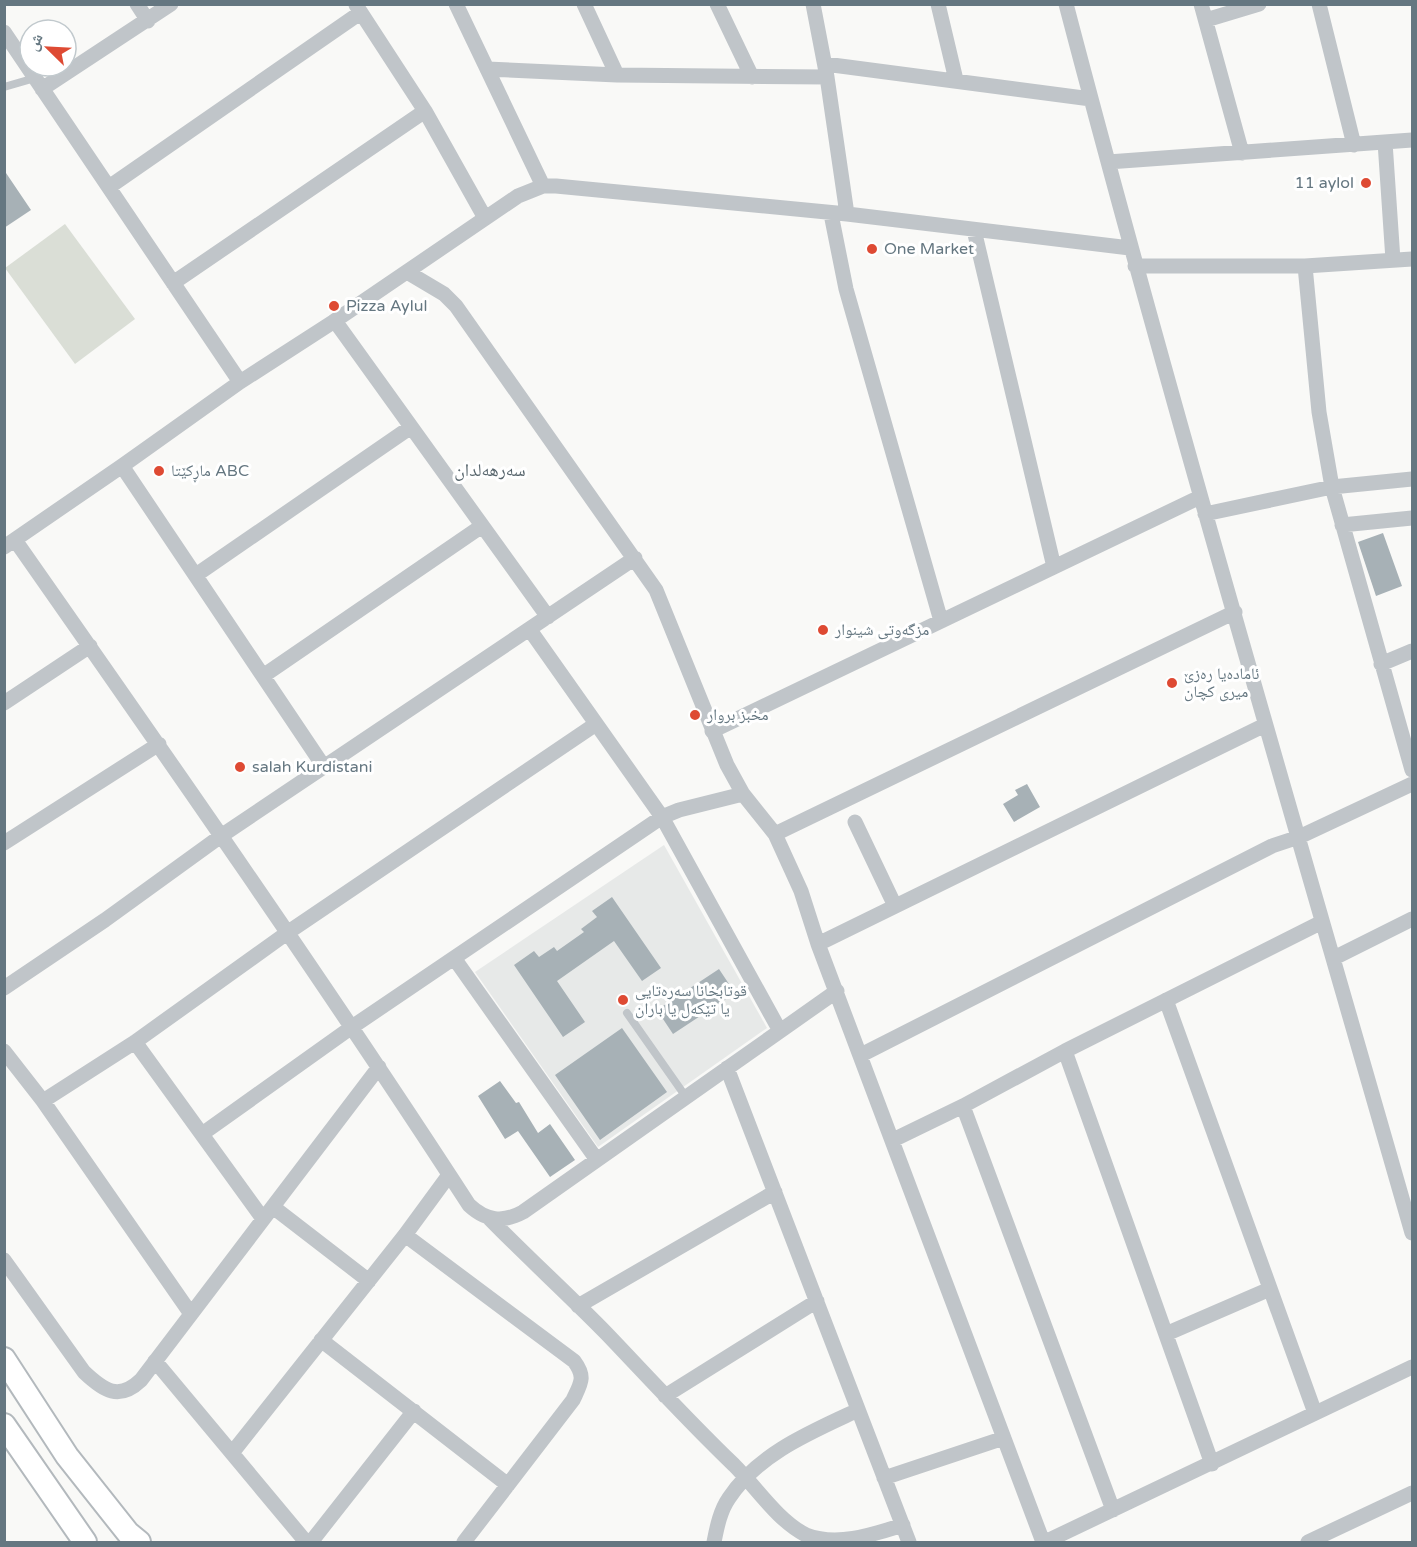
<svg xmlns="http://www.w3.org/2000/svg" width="1417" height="1547" font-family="'Varela Round','Noto Naskh Arabic',sans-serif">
<rect width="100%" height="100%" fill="#f9f9f7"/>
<path fill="#e7e9e8" d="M664 845 767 1028 598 1147 475 972Z"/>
<path fill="#daded6" d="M65 224 135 319 75 364 5 268Z"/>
<path fill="#a7b1b6" d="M4 170 31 210 4 228Z
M1383 533 1402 586 1376 596 1358 542Z
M1027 784 1040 807 1014 822 1003 804 1018 795 1015 790Z
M612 897 661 968 642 981 614 941 557 981 585 1022 563 1037 514 965 534 951 539 957 554 947 557 951 584 932 581 929 597 917 592 911Z
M719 969 735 993 673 1034 657 1010Z
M622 1028 667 1092 600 1140 555 1075Z
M500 1081 516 1103 519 1102 538 1133 550 1124 575 1160 550 1177 518 1131 505 1139 478 1096Z"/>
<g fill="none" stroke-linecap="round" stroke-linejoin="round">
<g stroke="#b3b9bd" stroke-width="26">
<path id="secondary" d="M4 1359 67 1456 128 1533 139 1542
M4 1425 85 1542"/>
</g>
<path stroke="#c0c5c9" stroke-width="8" d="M4 87 35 78
M627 1013 686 1097"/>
<path stroke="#c0c5c9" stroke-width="15" d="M137 4 148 21
M456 4 543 186
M584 4 617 75
M717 4 752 77
M813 4 827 77 847 214
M938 4 956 80
M1066 4C1174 416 1295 824 1412 1233
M1201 4 1242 153
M1319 4 1354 145
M356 5 425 111 485 218
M1206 20 1259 4
M4 32 240 382
M825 64 1091 99
M487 69 617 75 827 77
M42 89 171 4
M1385 142 1393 260
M1108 162 1412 140
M109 187 360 13
M831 214 846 289 941 621
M974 230 1054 567
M1135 266H1305L1412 259
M1305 266 1319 412 1332 487 1412 770
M407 272 444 294 456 306 656 590 727 765 743 794 775 834 801 891 818 944 1043 1542
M173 283 425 111
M335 321 548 617
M122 466 324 767
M1205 514 1332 487 1412 479
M1342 525 1412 518
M15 540C169 760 323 980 469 1205 486 1221 503 1223 523 1212L837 991
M4 547 122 466 240 382 333 322 518 196 543 186H556L847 214 1130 248
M196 575 411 427
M530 630 662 817 780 1031
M1381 664 1412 651
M263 676 482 526
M4 703 90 646
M712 731 1200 497
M855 822 895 906
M775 834 1235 612
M4 843 159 744
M818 944 1265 725
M454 958 597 1160
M1334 958 1412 919
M4 988 105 920 221 836 635 558
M1166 1000 1315 1413
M135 1042 263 1219
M4 1051 43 1101 191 1314
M1065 1051 1212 1464
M861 1055 1272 846 1299 837 1412 784
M727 1068 909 1542
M43 1101 135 1042 287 933 596 724
M963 1106 1113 1510
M202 1134 352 1027 662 817 679 810 743 794
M893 1140 963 1106 1065 1051 1322 922
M273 1207 369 1281
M490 1219C528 1258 569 1295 607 1334 649 1378 690 1423 734 1465 757 1488 777 1520 806 1535 837 1547 872 1535 903 1525
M405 1235 574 1361C586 1377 581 1383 573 1400L464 1542
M4 1260 84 1372C104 1391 119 1401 141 1380L379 1067
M578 1306 775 1192
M1166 1334 1270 1289
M321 1340 508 1485
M155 1361 306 1542
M665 1396 817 1301
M232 1453 405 1235 449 1175
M884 1478 1004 1438
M311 1542 414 1411
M714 1542C717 1527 720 1511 729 1498 759 1453 811 1432 858 1410
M1045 1542 1412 1367
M1308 1542 1412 1493"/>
<use href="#secondary" stroke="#fff" stroke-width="22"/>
</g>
<g fill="#de4a33" stroke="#fff" stroke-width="2">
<circle cx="1366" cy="183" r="6"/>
<circle cx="872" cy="249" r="6"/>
<circle cx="334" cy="306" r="6"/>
<circle cx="159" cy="471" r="6"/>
<circle cx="823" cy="630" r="6"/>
<circle cx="1172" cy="683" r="6"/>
<circle cx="695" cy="715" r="6"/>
<circle cx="240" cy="767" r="6"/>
<circle cx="623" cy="1000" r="6"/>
</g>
<g text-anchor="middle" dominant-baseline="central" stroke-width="6" stroke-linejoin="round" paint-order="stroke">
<g font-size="16" fill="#657781" stroke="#fff" text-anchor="start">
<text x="1354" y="183" text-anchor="end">11 aylol</text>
<text x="884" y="249">One Market</text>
<text x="346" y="306">Pizza Aylul</text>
<text x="171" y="471">ماڕکێتا ABC</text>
<text x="835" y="630">مزگەوتی شينوار</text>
<text x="1184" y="674">ئامادەيا رەزێ<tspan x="1184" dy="18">ميرى كچان</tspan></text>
<text x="707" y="715">مخبز بروار</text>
<text x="252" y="767">salah Kurdistani</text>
<text x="635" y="991">قوتابخانا سەرەتایی<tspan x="635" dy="18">یا تێکەل یا باران</tspan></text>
</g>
<g font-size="18" fill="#57656c" stroke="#fff">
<text x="490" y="470">سەرهەلدان</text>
</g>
</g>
<rect width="1417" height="1547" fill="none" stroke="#657781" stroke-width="12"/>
<g transform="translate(48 48) rotate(294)"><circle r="28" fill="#ffffff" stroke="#c1c9cd" stroke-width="1.5"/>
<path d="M0-4.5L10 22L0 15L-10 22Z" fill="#de4a33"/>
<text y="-9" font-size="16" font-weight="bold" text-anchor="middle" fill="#657781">ش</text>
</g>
</svg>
